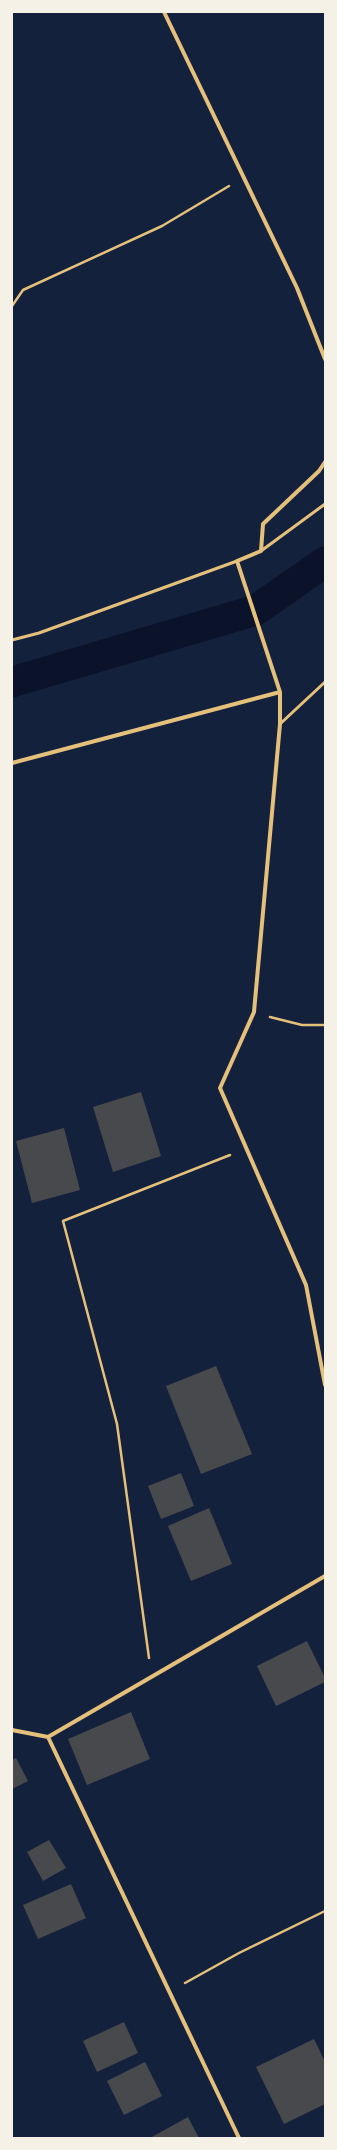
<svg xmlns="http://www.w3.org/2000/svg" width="337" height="2150" font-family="'PT Sans Narrow',sans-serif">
<rect width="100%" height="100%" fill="#14213d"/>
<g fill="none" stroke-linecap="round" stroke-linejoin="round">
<path stroke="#0b132b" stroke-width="31" d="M12 682 256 610 325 562"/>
</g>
<path fill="#48494c" d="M141 1092 161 1156 113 1172 93 1107Z
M64 1128 80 1190 32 1203 16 1141Z
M216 1366 252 1454 201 1474 166 1386Z
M181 1473 194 1506 161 1519 148 1486Z
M209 1508 232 1564 191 1581 168 1526Z
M307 1641 325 1678V1682L276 1706 257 1666Z
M131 1712 150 1759 87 1785 68 1739Z
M16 1758 28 1781 12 1789V1760Z
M49 1840 66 1868 43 1881 27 1852Z
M71 1884 86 1918 38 1939 23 1905Z
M124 2022 138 2053 97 2072 83 2041Z
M314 2039 325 2062V2104L284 2124 256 2067Z
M145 2062 162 2096 124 2115 107 2081Z
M188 2117 199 2138H150Z"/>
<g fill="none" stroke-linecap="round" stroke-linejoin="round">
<path stroke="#e5c07b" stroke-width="2.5" d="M12 306 23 290 162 226 229 186
M270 1017 302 1025H325
M149 1658 117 1424 63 1221 230 1155
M185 1983 239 1953 325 1911"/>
<path stroke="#e5c07b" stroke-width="3" d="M261 551 325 504
M12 640 39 633 237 561
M280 724 325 682"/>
<path stroke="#e5c07b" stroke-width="4" d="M164 12 297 288 325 359
M325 462 319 471 263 524 261 551 237 561 280 692V724L254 1012 220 1088 306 1285 325 1385
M12 763 280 692
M12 1730 48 1737
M239 2138 48 1737 325 1576"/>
</g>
<rect width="337" height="2150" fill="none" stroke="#f6f1e7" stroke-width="26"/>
</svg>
